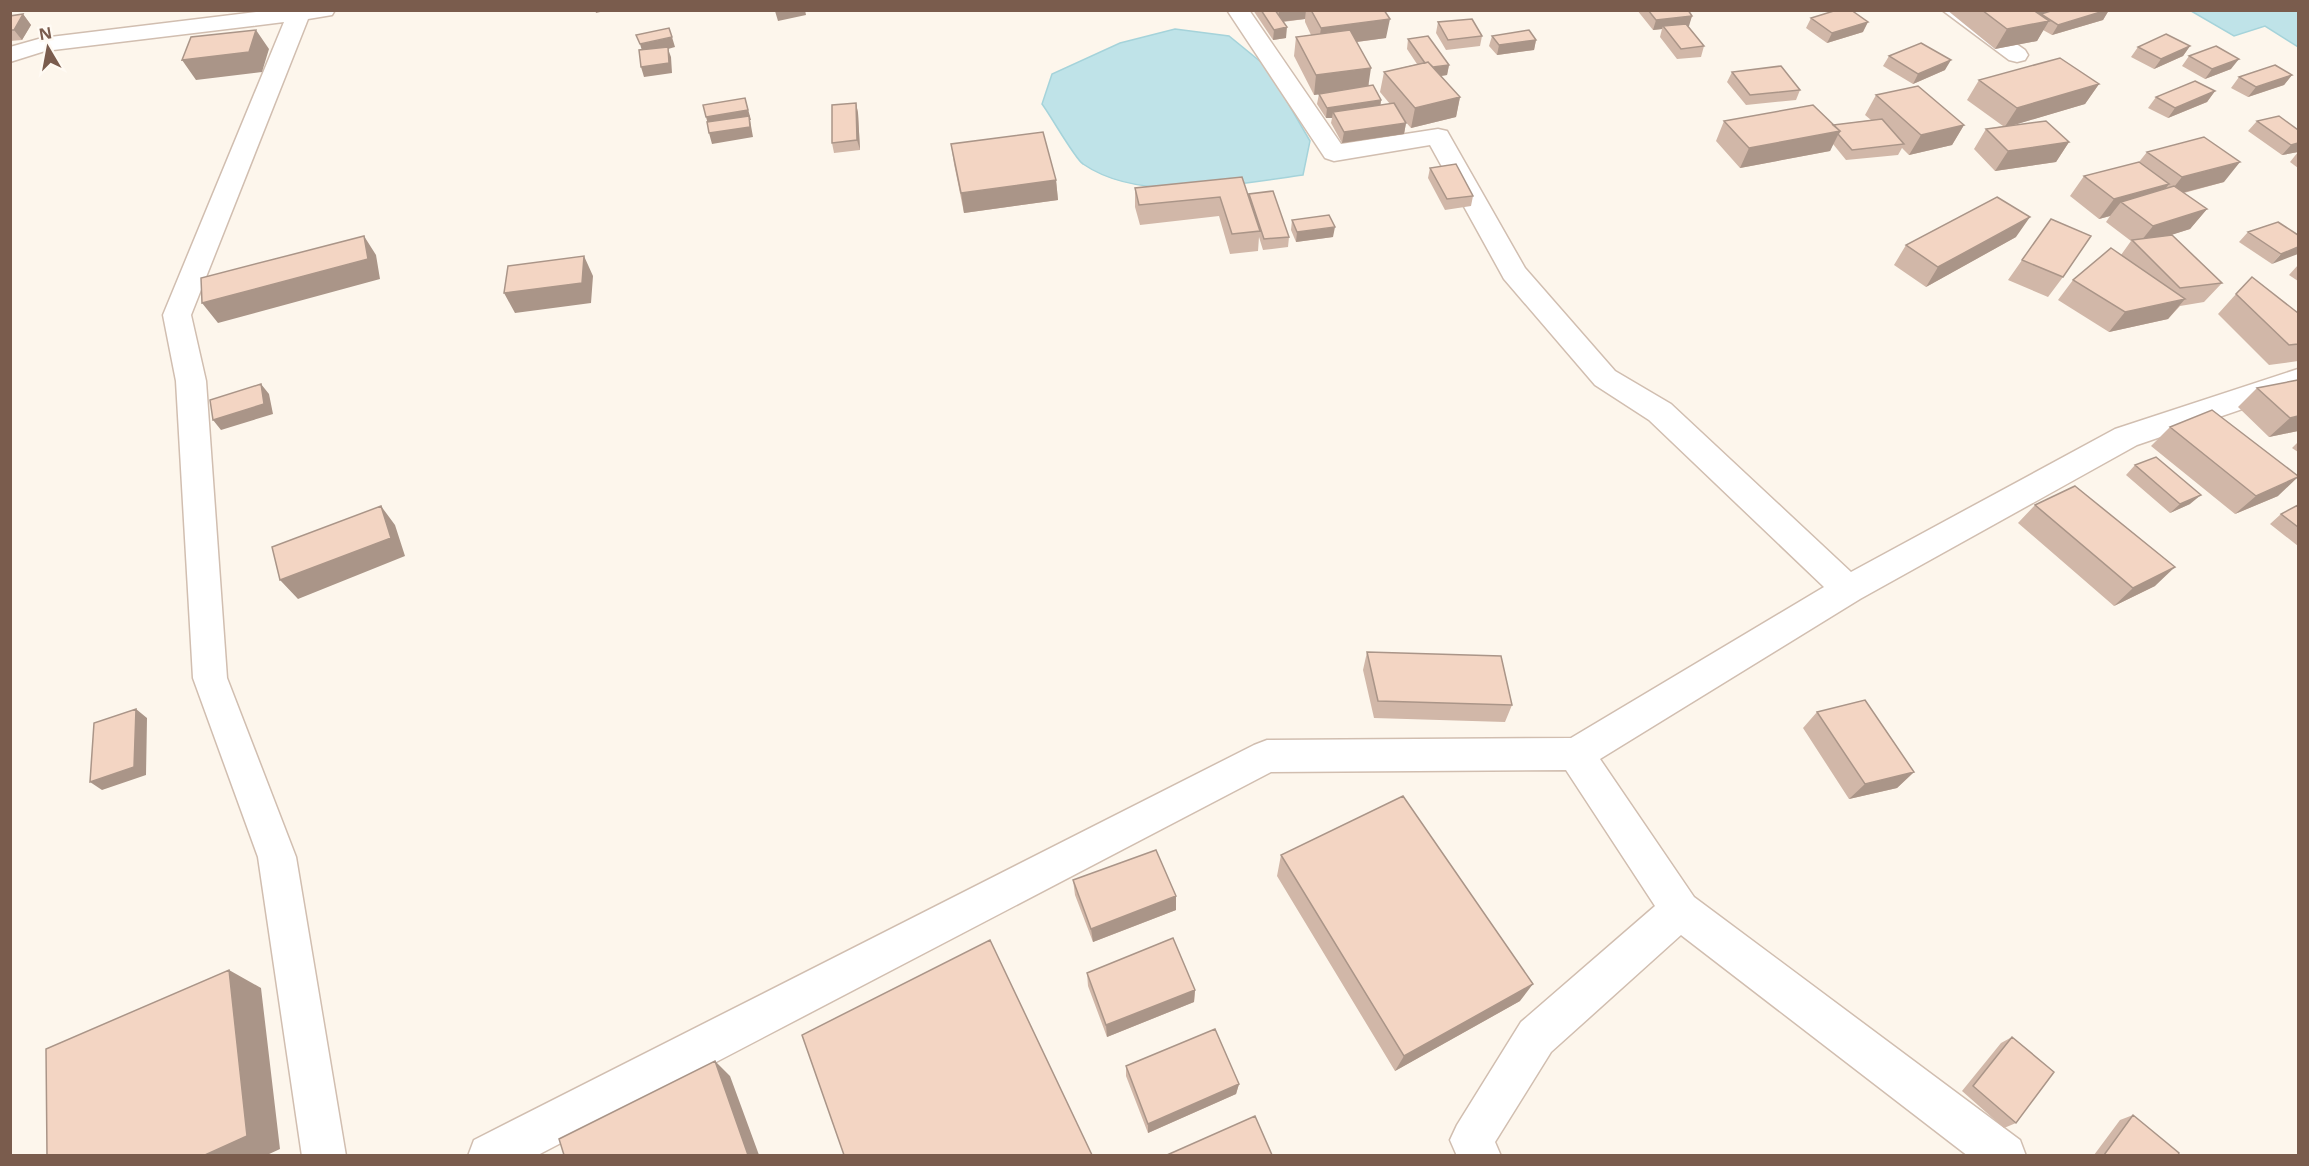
<svg xmlns="http://www.w3.org/2000/svg" width="2309" height="1166" font-family="'Noto Sans',sans-serif">
  <rect width="100%" height="100%" fill="#fdf6ec"/>
  <path fill="#bfe3e8" stroke="#a5d3da" stroke-width="1.5" d="M2191 11H2298V47L2265 26 2234 36Z
    M1175 29 1229 36 1267 67 1310 141 1303 175C1237 184 1141 204 1083 164 1075 159 1051 116 1042 104L1052 74 1120 43Z"/>
  <g fill="none" stroke-linecap="round" stroke-linejoin="round">
    <g stroke="#d1beb0" stroke-width="3">
      <path id="minor" d="M273 10H335L332 15 308 19 191 315 206 381 227 678 296 857 346 1156H302L258 857 193 678 176 381 163 315 284 22 45 51 10 62V47L42 38Z
        M1227 10H1249L1341 144 1438 129 1447 131 1525 268 1615 371 1671 404 1851 572 2115 429 2298 369V390L2137 445 1860 599 1600 759 1694 897 2020 1140 2026 1156H1968L1681 935 1551 1052 1495 1142 1501 1156H1457L1450 1140 1457 1125 1521 1022 1655 906 1566 770 1271 772 536 1156H468L474 1140 1254 745 1267 740 1571 738 1824 587 1649 420 1595 385 1504 279 1430 145 1334 161 1325 158Z
        M1942 10H1968L2025 50 2028 55 2025 60 2017 62 2009 60Z"/>
    </g>
    <use href="#minor" fill="#fff" fill-rule="evenodd"/>
  </g>
  <path fill="#d1b7a8" d="M1253 10H1384L1386 38 1357 42 1369 86 1381 100 1380 105 1390 104 1380 92 1384 72 1417 64 1407 49 1408 39 1449 65 1447 75 1441 76 1460 97 1456 117 1411 128 1403 119 1406 123 1404 134 1342 143 1331 123 1332 118H1326L1317 104 1319 94 1314 95 1294 56 1296 37 1311 35 1305 22V19L1283 22 1286 38 1273 40Z
    M1637 10H1688L1692 16 1688 26 1704 46 1701 57 1677 59 1660 37 1662 29 1653 30Z
    M1947 10H2109L2103 20 2052 35 2043 30 2037 41 1995 49Z
    M1852 11 1863 32 1827 43 1806 28 1811 18Z
    M23 14 31 25 22 40 10 41V16Z
    M1438 22 1482 36 1480 46 1446 50 1436 33Z
    M1492 36 1536 40 1534 50 1497 55 1489 46Z
    M2190 46 2183 56 2154 69 2131 57 2138 47Z
    M1889 56 1945 70 1913 84 1883 66Z
    M2189 56 2231 69 2205 79 2182 66Z
    M1732 72 1800 90 1796 100 1746 105 1727 82Z
    M2292 75 2284 85 2248 97 2231 88 2239 77Z
    M1979 80 2099 84 2085 104 2013 125 2069 142 2056 162 1995 171 1974 149 1986 129 2003 126 1967 100Z
    M2215 91 2207 102 2168 118 2148 108 2156 97Z
    M1876 95 1964 125 1952 145 1909 155 1902 148 1898 155 1846 160 1833 144 1830 151 1740 168 1716 141 1724 121 1833 125 1871 120 1865 115Z
    M856 103 858 113 860 150 834 153 832 143Z
    M2279 116 2298 152 2282 155 2248 131 2257 121Z
    M951 144 1056 180 1058 200 964 213 954 164Z
    M2147 152 2224 182 2184 193 2207 209 2190 229 2170 235 2222 283 2204 302 2180 306 2168 319 2109 332 2058 300 2073 280 2121 255 2131 241 2106 222 2110 216 2099 219 2070 196 2084 176 2139 162Z
    M2298 152V168L2290 162Z
    M1430 168 1473 196 1471 206 1445 210 1428 178Z
    M1135 188 1249 199V194L1289 237 1288 247 1263 250 1259 237 1258 251 1230 254 1219 216 1140 225 1135 207Z
    M2051 219 2063 277 2048 297 2008 280Z
    M1292 220 1333 237 1296 242 1291 230Z
    M2248 232 2298 235 2272 264 2239 242Z
    M2016 237 1926 287 1894 265 1906 245Z
    M2298 265V281L2289 275Z
    M2236 294 2298 313V361L2269 365 2218 314Z
    M2298 380V431L2269 437 2238 407 2257 388Z
    M2170 427 2278 496 2235 514 2151 446Z
    M2298 442V452L2292 448Z
    M2135 465 2190 504 2170 513 2126 475Z
    M2035 505 2155 586 2114 606 2018 523Z
    M2298 505V546L2270 524 2281 514Z
    M1367 652 1512 705 1505 722 1374 718 1363 670Z
    M1817 712 1914 772 1897 788 1849 799 1803 728Z
    M1281 855 1520 1001 1395 1071 1277 876Z
    M1073 880 1176 910 1093 942 1075 895Z
    M1087 973 1195 990 1194 1002 1107 1037 1088 986Z
    M2012 1037 2016 1123 2004 1128 1962 1091 2001 1043Z
    M1126 1066 1239 1084 1236 1094 1148 1133 1126 1076Z
    M2133 1115 2178 1155H2094L2120 1120Z"/>
  <path fill="#aa9588" d="M595 10H609L596 13Z
    M805 10 806 15 778 21 775 11Z
    M1279 10H1306L1305 19 1278 22Z
    M2031 10H2054L2025 20Z
    M2107 10H2109L2103 20 2052 35 2058 25Z
    M23 14 31 25 22 40 14 30Z
    M1692 16 1689 26 1665 29 1663 26 1662 29 1653 30 1656 20Z
    M1390 19 1386 38 1318 47 1321 28Z
    M2049 21 2037 41 1995 49 2007 29Z
    M1868 22 1863 32 1827 43 1832 33Z
    M1287 27 1286 38 1273 40 1274 30Z
    M256 30 269 49 262 72 196 80 182 60Z
    M672 37 675 47 668 49 671 57 672 73 644 77 641 67 643 54 640 44Z
    M1536 40 1534 50 1497 55 1499 45Z
    M2190 46 2183 56 2154 69 2161 59Z
    M2239 59 2231 69 2205 79 2212 69Z
    M1951 60 1945 70 1913 84 1918 74Z
    M1449 65 1447 75 1427 78 1429 68Z
    M1371 68 1368 88 1314 95 1316 75Z
    M2292 75 2284 85 2248 97 2256 87Z
    M2099 84 2085 104 2004 128 2017 108Z
    M2215 91 2207 102 2168 118 2175 108Z
    M1460 97 1456 117 1411 128 1415 108Z
    M745 98 751 120H750L753 137 712 144 709 133V128L706 117Z
    M1381 100 1380 110 1333 112 1332 118H1326L1327 108Z
    M856 103 858 113 860 150 857 140Z
    M1406 123 1404 134 1342 143 1344 132Z
    M1964 125 1952 145 1909 155 1921 135Z
    M1840 131 1830 151 1740 168 1749 148Z
    M2069 142 2056 162 1995 171 2008 151Z
    M2298 143V152L2282 155 2291 145Z
    M2240 162 2224 182 2166 197 2182 177Z
    M1056 180 1058 200 964 213 961 193Z
    M2169 184 2154 204 2121 202 2110 216 2099 219 2114 199Z
    M2207 209 2190 229 2137 246 2153 226Z
    M2030 217 2016 237 1926 287 1938 267Z
    M1335 227 1333 237 1296 242 1297 232Z
    M364 236 376 255 380 279 218 323 202 303Z
    M2298 247V254L2272 264 2281 254Z
    M584 256 593 276 591 303 515 313 504 293Z
    M2185 299 2168 319 2109 332 2125 312Z
    M261 384 269 394 273 414 221 430 213 420Z
    M2298 416V431L2269 437 2290 418Z
    M2298 477 2278 496 2235 514 2256 496Z
    M2201 495 2190 504 2170 513 2180 504Z
    M381 506 395 525 405 556 298 599 280 580Z
    M2175 567 2155 586 2114 606 2133 588Z
    M136 709 147 718 146 775 102 790 90 782Z
    M1914 772 1897 788 1849 799 1865 784Z
    M1176 896V910L1093 942 1091 929Z
    M229 970 261 988 280 1149 267 1155H205Z
    M1533 984 1520 1001 1395 1071 1404 1056Z
    M1195 990 1194 1002 1107 1037 1106 1025Z
    M715 1061 730 1076 759 1155H748Z
    M1239 1084 1236 1094 1148 1133V1124Z"/>
  <path fill="#f3d5c3" stroke="#aa9588" stroke-width="1.5" d="M1261 10H1275L1287 27 1274 30Z
    M1311 10H1384L1390 19 1321 28Z
    M1648 10H1688L1692 16 1656 20Z
    M1837 10H1851L1868 22 1832 33 1811 18Z
    M1982 10H2033L2049 21 2007 29Z
    M2054 10H2107L2058 25 2041 14Z
    M23 14 14 30H10V16Z
    M1472 19 1482 36 1448 40 1438 22Z
    M1686 24 1704 46 1681 49 1663 26Z
    M669 28 672 37 640 44 636 35Z
    M256 30 249 52 182 60 191 37Z
    M1350 30 1371 68 1316 75 1296 37Z
    M1529 30 1536 40 1499 45 1492 36Z
    M2166 34 2190 46 2161 59 2138 47Z
    M1428 36 1449 65 1433 67 1428 62 1425 63 1408 39Z
    M1921 43 1951 60 1918 74 1889 56Z
    M2216 46 2239 59 2212 69 2189 56Z
    M668 47 669 63 641 67 639 50Z
    M2060 58 2099 84 2017 108 1979 80Z
    M1428 62 1460 97 1415 108 1384 72Z
    M2275 65 2292 75 2256 87 2239 77Z
    M1781 66 1800 90 1750 95 1732 72Z
    M2195 81 2215 91 2175 108 2156 97Z
    M1373 85 1381 100 1327 108 1319 94Z
    M1918 86 1964 125 1921 135 1876 95Z
    M745 98 748 110 706 117 703 105Z
    M856 103 857 140 832 143V105Z
    M1394 103 1406 123 1344 132 1333 112Z
    M1813 105 1840 131 1749 148 1724 121Z
    M749 116 750 127 709 133 707 122Z
    M2279 116 2298 130V143L2291 145 2257 121Z
    M1882 119 1904 144 1852 150 1838 134 1840 131 1833 125Z
    M2046 121 2069 142 2008 151 1986 129Z
    M1043 132 1056 180 961 193 951 144Z
    M2204 137 2240 162 2182 177 2147 152Z
    M2139 162 2169 184 2114 199 2084 176Z
    M1456 164 1473 196 1447 199 1430 168Z
    M1242 177 1260 231 1232 234 1220 197 1139 205 1135 188Z
    M2174 186 2207 209 2153 226 2121 202Z
    M1273 191 1289 237 1264 239 1249 194Z
    M1997 197 2030 217 1938 267 1906 245Z
    M1329 215 1335 227 1297 232 1292 220Z
    M2051 219 2091 236 2063 277 2022 260Z
    M2278 222 2298 235V247L2281 254 2248 232Z
    M2172 235 2222 283 2180 288 2132 240Z
    M364 236 368 259 202 303 201 278Z
    M2111 248 2185 299 2125 312 2073 280Z
    M584 256 582 283 504 293 508 266Z
    M2252 277 2298 313V344L2289 345 2236 294Z
    M2298 380V416L2290 418 2257 388Z
    M261 384 264 404 213 420 210 400Z
    M2212 410 2298 476V477L2256 496 2170 427Z
    M2156 457 2201 495 2180 504 2135 465Z
    M2075 486 2175 567 2133 588 2035 505Z
    M2298 505V527L2281 514Z
    M381 506 391 538 280 580 272 547Z
    M1367 652 1501 656 1512 705 1378 701Z
    M1865 700 1914 772 1865 784 1817 712Z
    M136 709 134 767 90 782 94 723Z
    M1403 796 1533 984 1404 1056 1281 855Z
    M1156 850 1176 896 1091 929 1073 880Z
    M1173 938 1195 990 1106 1025 1087 973Z
    M990 940 1092 1155H844L802 1035Z
    M229 970 247 1136 205 1155H47L46 1049Z
    M1215 1029 1239 1084 1148 1124 1126 1066Z
    M2012 1037 2054 1072 2016 1123 1973 1086Z
    M715 1061 748 1155H564L559 1139Z
    M2133 1115 2179 1153 2178 1155H2104Z
    M1255 1116 1272 1155H1167Z"/>
  <rect width="2309" height="1166" fill="none" stroke="#7a5c4d" stroke-width="24"/>
  <g transform="translate(48 48) rotate(350)" stroke="#fffaf3" stroke-width="4.5" paint-order="stroke">
  <path d="M0-4.5L10 22L0 15L-10 22Z" fill="#7a5c4d"/>
  <text y="-9" font-size="16" font-weight="bold" text-anchor="middle" fill="#7a5c4d">N</text>
  </g>
</svg>
